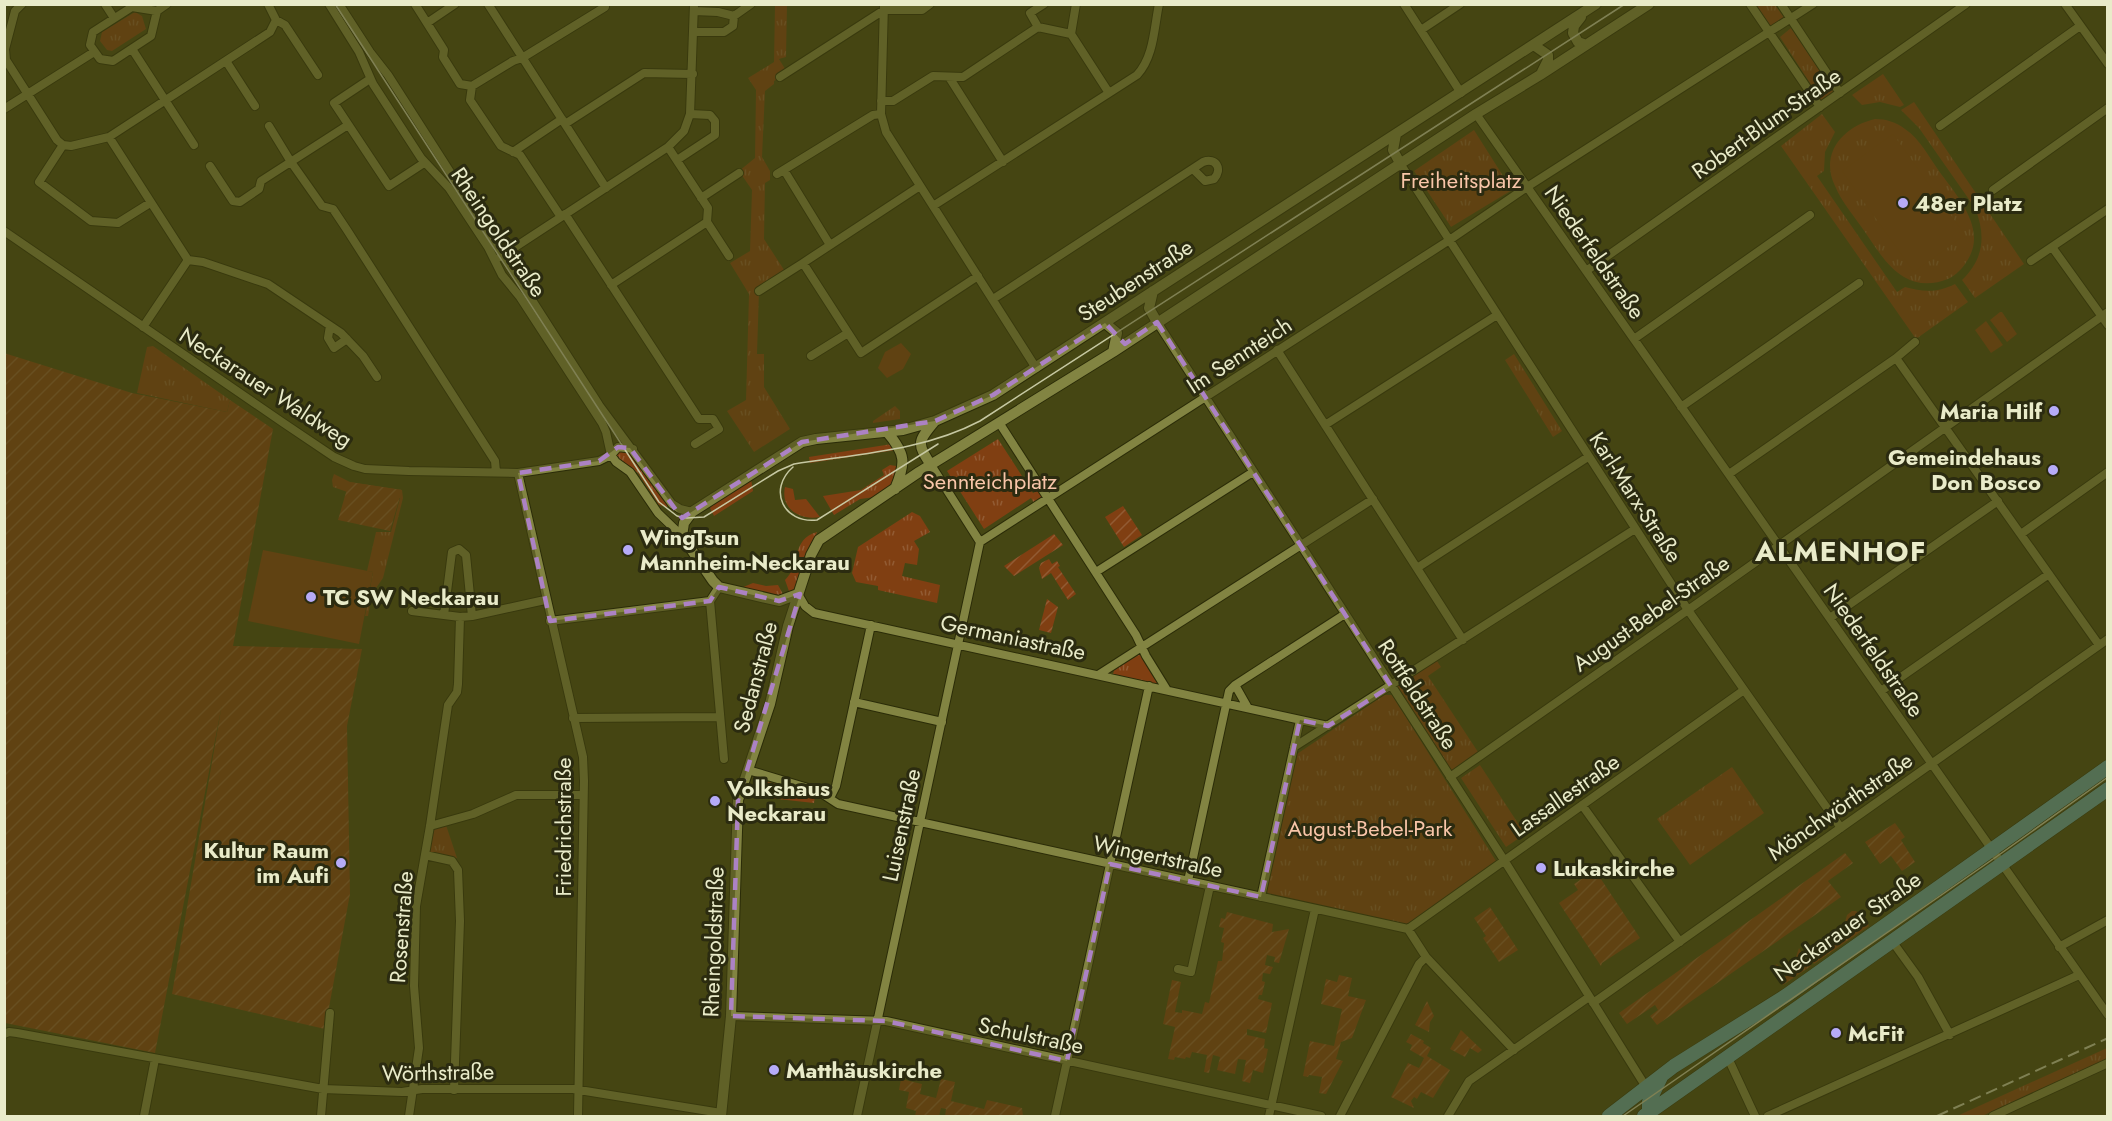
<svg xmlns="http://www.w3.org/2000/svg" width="2112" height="1121" font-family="Jost,sans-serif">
  <defs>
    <pattern id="grass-tufts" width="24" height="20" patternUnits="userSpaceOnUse" patternTransform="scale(1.5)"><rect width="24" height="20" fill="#803f12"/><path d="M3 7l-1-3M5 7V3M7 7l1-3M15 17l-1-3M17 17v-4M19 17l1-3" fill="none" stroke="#925b33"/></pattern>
    <pattern id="garden-furrows" width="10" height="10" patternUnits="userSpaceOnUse" patternTransform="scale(1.5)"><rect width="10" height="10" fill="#803f12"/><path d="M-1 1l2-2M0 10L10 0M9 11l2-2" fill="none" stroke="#925b33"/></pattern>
  </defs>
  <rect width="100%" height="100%" fill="#454613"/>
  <path fill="url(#grass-tufts)" d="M775 5H787L786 57 779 59 787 72 774 81V84L765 91 762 157 770 171V180L765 183 764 239 786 273 759 291 757 354H764V387L790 429 754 452 727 411 746 400 749 294 730 263 750 251 752 190 739 171 755 158 756 90 748 78 774 62Z
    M1756 5H1775L1785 19 1772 28Z
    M135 12 142 16 146 29 112 51 107 50 100 41 102 32Z
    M1791 28 1834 92 1821 100 1780 37Z
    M1883 74 1904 105 1900 107 1880 102 1862 105 1852 95Z
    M1914 102 2024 264 1975 298 1962 280C1984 259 1986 235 1975 208L1919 128 1901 110Z
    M1822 114 1835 132 1825 152 1824 171 1817 176 1897 292 1905 287C1923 292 1937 293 1955 284L1968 302 1916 339 1781 146Z
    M1875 119C1886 119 1896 122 1905 129 1920 139 1929 157 1939 171 1957 196 1988 229 1967 261 1962 269 1956 275 1948 279 1933 285 1917 285 1904 277 1887 267 1876 248 1865 232 1855 217 1842 203 1835 186 1819 153 1844 126 1875 119Z
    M1474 130 1512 190 1451 227 1414 171Z
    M153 346 230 400 227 412 137 393 147 347Z
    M1514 354 1562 431 1553 437 1505 360Z
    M895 406 900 411V419L873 423V421Z
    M998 439 1033 493 1039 490 1043 497 1034 503 1031 498 984 529 947 471Z
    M892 444 896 450 810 463 809 457Z
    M617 451H627L630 453 668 505 667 507 659 505 638 473 615 457Z
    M890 465 896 466 898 471 894 485 875 497 860 499 834 515 823 496 861 490 884 475 882 470Z
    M334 474 350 482 402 490 403 498 383 578 372 594 368 616H365L373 572 367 571 376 532H391L400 498 353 494 333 487 332 480Z
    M751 479 753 491 714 516 710 508 712 505Z
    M785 487 793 489 795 500 806 499 820 517C801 521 780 509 785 487Z
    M912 512 920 516 930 532 914 541 919 549 917 565 905 563 902 576 940 585 937 603 878 590V586L856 582 852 573 858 547Z
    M817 532 795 589 790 594 785 580C801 565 791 539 817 532Z
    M753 583 766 586 778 585 784 596 741 588Z
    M1140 654 1159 685 1113 675 1114 670Z
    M1435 658 1441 667 1428 676 1480 755 1450 777 1391 686Z
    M1384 695H1392L1496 861 1411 923 1404 926 1270 896 1266 890 1297 754Z
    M1480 765 1525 834 1506 847 1461 778Z
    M1732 767 1764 813 1690 865 1657 819Z
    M759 780 790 787 815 796 814 803 751 796 756 781Z
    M445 822 457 858 425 855 430 826Z
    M1852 911H1856L1862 916 1854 921 1856 926 1866 920 1869 926 1814 964 1806 952 1845 922 1847 915Z
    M1799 948 1801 952 1799 954 1807 964 1810 963 1811 966 1783 985 1780 981 1790 973 1787 969 1776 976 1774 966 1777 964 1780 968 1796 957Z
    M2107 1048V1059L1982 1116H1957Z"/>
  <path fill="url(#garden-furrows)" d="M4 353 132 393 227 412 230 400 273 429 233 646 362 649 347 726 350 894 325 1029 172 994 222 704 155 1053 5 1023Z
    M349 482 402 490 390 531 338 520Z
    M1123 506 1142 535 1124 547 1105 517Z
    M1054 534 1063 545 1014 576 1004 566Z
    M1049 559 1052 564 1057 561 1060 566 1058 567 1076 594 1068 600 1051 573 1042 579 1039 568 1041 563Z
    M1047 599 1058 607 1051 633 1039 630Z
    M1895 823 1905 837 1901 840 1915 862 1902 871 1891 856 1880 864 1865 842Z
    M1845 853 1853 863 1828 881 1841 897 1657 1025 1650 1016 1658 1010 1655 1005 1627 1024 1619 1013Z
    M1595 870 1640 938 1602 963 1601 966 1559 903 1578 890 1574 884Z
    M1490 907 1518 950 1499 962 1483 938 1486 936 1474 918Z
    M1227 912 1273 924 1272 932 1289 929 1279 963 1274 962 1275 957 1267 955 1265 965 1273 967 1270 974 1263 973 1262 981 1265 982 1262 995H1259L1258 999 1272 1003 1266 1033 1247 1029V1035L1265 1039 1264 1048 1268 1049 1263 1073 1253 1070 1250 1083 1242 1081 1246 1060 1238 1059 1235 1074 1217 1070 1220 1057 1213 1055 1209 1073 1204 1072 1207 1055 1192 1052 1190 1058 1186 1057 1185 1059 1175 1057 1174 1060 1168 1059 1175 1027 1163 1024 1172 980 1181 982 1175 1012 1182 1013V1010L1202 1014 1205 1002 1209 1003 1218 961H1222L1224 943 1221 942 1224 928 1219 927 1221 918 1225 919Z
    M1339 975 1352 978 1348 996 1366 1000 1352 1038 1341 1042 1336 1059 1343 1061 1326 1094 1319 1093 1322 1077 1309 1075 1308 1077 1303 1076 1310 1041 1334 1046 1342 1009 1321 1004 1326 979 1337 982Z
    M1427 1001 1434 1016 1430 1022 1429 1032 1415 1025Z
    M1461 1030 1482 1050 1478 1053 1470 1048 1465 1057 1450 1049Z
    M1411 1034 1424 1041 1423 1043 1431 1048 1427 1056 1450 1070 1433 1098 1421 1092 1417 1099 1414 1097 1411 1101 1414 1108 1391 1097 1408 1063 1419 1068 1424 1058 1410 1050 1412 1045 1406 1042Z
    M901 1079 922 1084 920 1094 936 1098 941 1079 955 1082 951 1101 984 1109 987 1100 1022 1108 1023 1116H945L946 1109 941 1108 939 1116H915L916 1111 906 1108 909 1092 899 1090Z"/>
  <path fill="#803f12" d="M1893 134 1965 235 1914 272 1842 171Z
    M2000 312H2002L2017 334 2007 342 1990 320Z
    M1986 321 2003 345 1991 353 1975 330Z
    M901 343 911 354 903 369 887 378 878 368 885 352Z
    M263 550 373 572 359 644 248 621Z
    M1456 810 1473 836 1456 847 1439 821Z"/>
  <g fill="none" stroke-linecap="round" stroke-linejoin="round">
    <g stroke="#2b2c08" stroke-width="10">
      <path id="minor" d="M22 4 15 11 5 49 6 60 57 140 63 145 71 146 109 137 270 32 276 20 268 4
        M105 4 114 18
        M329 4 359 52 373 84 421 158 449 188 488 247 502 275 520 297 602 423 606 432 611 455 616 462 630 472 658 513 682 536
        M339 4 370 52 388 75 599 405 672 504 680 509 692 512
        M415 4 444 50 443 57 460 84 472 86
        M488 4 606 188
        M884 4 881 114 886 132 1036 368
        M1404 4 1461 93
        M1750 4 1820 107
        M1781 4 1840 93
        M2065 4 2108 64
        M157 11 151 36 113 61 100 59 90 45 93 32 132 7 157 11 167 4
        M694 11 718 12 734 16 751 4
        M276 20 285 25 318 75
        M427 23 455 4
        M1038 27 1071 34 1076 4
        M1421 30 1460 4
        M694 32H724L733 26 734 16
        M1071 34 1109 93
        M132 49 194 145
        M226 61 255 106
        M780 77 884 10H922L930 4
        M949 77 1003 162
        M370 79 334 103 389 186 424 163
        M472 86 470 100 501 146 520 155 561 217
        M472 86 513 61 522 58 605 7V4
        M881 101H893L933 76 963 77 1038 27 1030 13 1044 4
        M4 109 94 52
        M1476 114 2108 1015
        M565 124 644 73 693 74
        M269 126 291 162 322 206 333 209 347 230 495 461 496 472
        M1940 126 2080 26
        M109 137 188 260 143 327
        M63 145 39 182 91 221 118 223 150 203
        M668 147 708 208 707 222 729 256
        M513 152 562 119
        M677 160 715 135V121L710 115 690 114
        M1401 165 1688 610 1841 828
        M210 166 233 201 240 202 259 189 261 181 348 125
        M784 170 830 245
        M777 174 873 115 881 114
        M920 186 803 263 861 353 978 276
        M1993 190 2108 108
        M701 198 739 173
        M933 206 1137 75C1154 57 1154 28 1159 4
        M565 214 699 419H713L719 429 695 444
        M4 231 282 422 334 457 354 466 365 469 409 471 518 473 599 461 611 455 618 447 633 449
        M2052 247 2108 325
        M500 257 668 147 684 131 690 114 694 4
        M188 260 203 262 268 284 341 333 363 356 377 377
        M2031 261 2108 209
        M1586 271 1966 4
        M611 285 707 222
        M759 291 803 263
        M993 299 1203 162C1216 157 1223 169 1214 179L1205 181 1193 169
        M1157 322 1504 860 1646 1087
        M330 326 328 338 334 348 347 339
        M1634 339 1810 215
        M1277 350 1463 640
        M811 356 848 333
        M1896 358 2099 645
        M1681 407 1859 283
        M1000 424 1136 635 1146 656 1167 690
        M1325 425 1497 315
        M931 465 980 542
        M518 473 583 757 584 781 578 1116
        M1729 474 1896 358 1915 342
        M2021 534 2108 472
        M980 542 1448 241 1527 187 1813 4
        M1417 568 1588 457
        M1096 572 1253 472
        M719 587 710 601 724 759
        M798 594 805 606 814 613 1328 726
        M412 611 460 617 472 616 545 600
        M444 615 452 552 459 549 466 555 472 616
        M1830 618 1998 501
        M550 621 710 601
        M1098 675 1373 499
        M1235 685 1248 708
        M1881 691 2049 574
        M854 702 942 722
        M573 718 720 717
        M1294 747 1635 529
        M748 770 818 791 838 804 1408 929 1426 957 1514 1050
        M1450 777 1688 610 2108 312
        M830 798 836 786 871 625
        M1582 805 1680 942
        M430 826 473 814 516 795H583
        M425 855 452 861 458 870 460 921 454 1090
        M1188 881 1229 691 1235 685 1345 614
        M1261 897 1300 720
        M1408 929 1744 690
        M1892 941 1918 977 1950 1035
        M2059 947 2108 920
        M1178 969 1191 972 1210 886
        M1593 1003 2108 639
        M731 1016 886 1021 1321 1116
        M4 1034 9 1032 17 1033 323 1089 402 1092 422 1089H573L721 1113
        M1728 1058 1755 1116
        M144 1116 155 1059
        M321 1116 330 1013
        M409 1116 419 1048 414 986 416 906 430 826 448 705 457 692 458 684 460 617
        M857 1116 980 542
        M1055 1116 1149 686
        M1269 1116 1315 909
        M1340 1116 1419 964 1426 957
        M1448 1116 1469 1081 1589 997
        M1768 1116 2079 975
        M1993 1116 2108 1063"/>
    </g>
    <g stroke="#2b2c08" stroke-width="12">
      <path id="tertiary" d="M1581 17 1574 26 1573 33 1578 42 1586 45
        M1535 46 1548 55V60L1542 72
        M1396 134 1393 150 1401 165
        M1153 291 1149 308 1157 322
        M1105 323 1117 333 1113 352
        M887 432C906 454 906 463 895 489
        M931 465C916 443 918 441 935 421
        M798 594 779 601 719 587 713 581 682 536 684 523 692 512 802 442 816 439 903 430 935 421 993 395 1596 4
        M721 1116 731 1016 738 800 770 704 788 626 811 555 819 540 919 472 1113 352 1476 114 1540 75 1649 4"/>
    </g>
    <g stroke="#2b2c08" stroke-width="15">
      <path id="primary" d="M1649 1113V1102L1661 1077
        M1609 1116 1674 1066 1787 995 2108 767
        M1644 1116 2108 789"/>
    </g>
    <use href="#minor" stroke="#828442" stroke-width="8"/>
    <use href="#tertiary" stroke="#828442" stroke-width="10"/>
    <use href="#primary" stroke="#65a09f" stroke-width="14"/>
    <path stroke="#c6c8a2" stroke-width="1.5" d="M335 4 659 502 677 516 687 518 704 517 778 471 794 464C857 454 923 451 980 421L1625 4
      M793 467C767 490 784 524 817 520L938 444
      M1623 1116 1996 857 2108 777"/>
    <path stroke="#c6c8a2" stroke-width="2" stroke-dasharray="12 6" stroke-linecap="butt" d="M1937 1116 2108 1038"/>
  </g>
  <path d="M0 0H2112V1121H0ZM1157 322 1391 686 1328 726 1300 720 1261 897 1110 864 1067 1061 886 1021 731 1016 738 800 800 594 779 601 719 587 710 601 550 621 518 473 599 461 618 447 630 448 682 518 802 442 935 421 993 395 1105 323 1125 344Z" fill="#454613" fill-opacity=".55" fill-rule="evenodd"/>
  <path fill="none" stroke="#ac82c4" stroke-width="4.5" stroke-dasharray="12 8" stroke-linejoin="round" d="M1157 322 1391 686 1328 726 1300 720 1261 897 1110 864 1067 1061 886 1021 731 1016 738 800 800 594 779 601 719 587 710 601 550 621 518 473 599 461 618 447 630 448 682 518 802 442 935 421 993 395 1105 323 1125 344Z"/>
  <g fill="#b6abf8" stroke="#2b2b10" stroke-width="2">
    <circle cx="1903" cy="203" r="6"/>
    <circle cx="2054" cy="411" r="6"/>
    <circle cx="2053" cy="470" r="6"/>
    <circle cx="628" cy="550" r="6"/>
    <circle cx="311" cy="597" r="6"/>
    <circle cx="715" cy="801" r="6"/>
    <circle cx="341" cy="863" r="6"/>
    <circle cx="1541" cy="868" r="6"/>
    <circle cx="1836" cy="1033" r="6"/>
    <circle cx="774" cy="1070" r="6"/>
  </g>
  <g text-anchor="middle" stroke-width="6" stroke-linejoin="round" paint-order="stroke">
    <g font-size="22" fill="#e9ebc9" stroke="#2b2b10">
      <text transform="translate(1766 123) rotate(-35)" y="8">Robert-Blum-Straße</text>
      <text transform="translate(499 232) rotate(56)" y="8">Rheingoldstraße</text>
      <text transform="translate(1595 252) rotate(55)" y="8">Niederfeldstraße</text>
      <text transform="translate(1135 280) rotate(-33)" y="8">Steubenstraße</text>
      <text transform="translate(1239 355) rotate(-33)" y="8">Im Sennteich</text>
      <text transform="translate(266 387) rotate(33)" y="8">Neckarauer Waldweg</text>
      <text transform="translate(1636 497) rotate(57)" y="8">Karl-Marx-Straße</text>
      <text transform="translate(1651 613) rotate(-35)" y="8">August-Bebel-Straße</text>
      <text transform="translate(1013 637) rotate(12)" y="8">Germaniastraße</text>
      <text transform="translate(1874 650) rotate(55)" y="8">Niederfeldstraße</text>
      <text transform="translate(755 677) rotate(-75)" y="8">Sedanstraße</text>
      <text transform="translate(1418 694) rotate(57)" y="8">Rottfeldstraße</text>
      <text transform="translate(1565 795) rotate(-35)" y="8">Lassallestraße</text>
      <text transform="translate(1840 806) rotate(-35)" y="8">Mönchwörthstraße</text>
      <text transform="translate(901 825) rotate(-78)" y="8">Luisenstraße</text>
      <text transform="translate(563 827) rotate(-90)" y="8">Friedrichstraße</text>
      <text transform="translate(1158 856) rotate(12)" y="8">Wingertstraße</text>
      <text transform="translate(1847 926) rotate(-35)" y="8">Neckarauer Straße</text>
      <text transform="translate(401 927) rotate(-86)" y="8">Rosenstraße</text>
      <text transform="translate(713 942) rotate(-88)" y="8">Rheingoldstraße</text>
      <text transform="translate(1031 1035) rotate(12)" y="8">Schulstraße</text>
      <text transform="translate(438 1072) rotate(-1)" y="8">Wörthstraße</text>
    </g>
    <g font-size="22" fill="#f8c5a8" stroke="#2b2b10">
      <text x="1461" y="188">Freiheitsplatz</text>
      <text x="990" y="489">Sennteichplatz</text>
      <text x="1370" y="836">August-Bebel-Park</text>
    </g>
    <g font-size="22" font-weight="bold" fill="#e9ebc9" stroke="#2b2b10" text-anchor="start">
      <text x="1915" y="211">48er Platz</text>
      <text x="2042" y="419" text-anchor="end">Maria Hilf</text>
      <text x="2041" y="465" text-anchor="end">Gemeindehaus<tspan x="2041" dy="25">Don Bosco</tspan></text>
      <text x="640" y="545">WingTsun<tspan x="640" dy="25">Mannheim-Neckarau</tspan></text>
      <text x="323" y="605">TC SW Neckarau</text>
      <text x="727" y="796">Volkshaus<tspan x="727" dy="25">Neckarau</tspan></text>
      <text x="329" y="858" text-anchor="end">Kultur Raum<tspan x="329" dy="25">im Aufi</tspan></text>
      <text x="1553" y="876">Lukaskirche</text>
      <text x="1848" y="1041">McFit</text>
      <text x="786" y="1078">Matthäuskirche</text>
    </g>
    <g font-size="28" font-weight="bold" letter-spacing="1.5" fill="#e9ebc9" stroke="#2b2b10">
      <text x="1841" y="561">ALMENHOF</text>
    </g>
  </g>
  <rect width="2112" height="1121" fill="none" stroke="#e9ebc9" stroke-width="12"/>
</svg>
